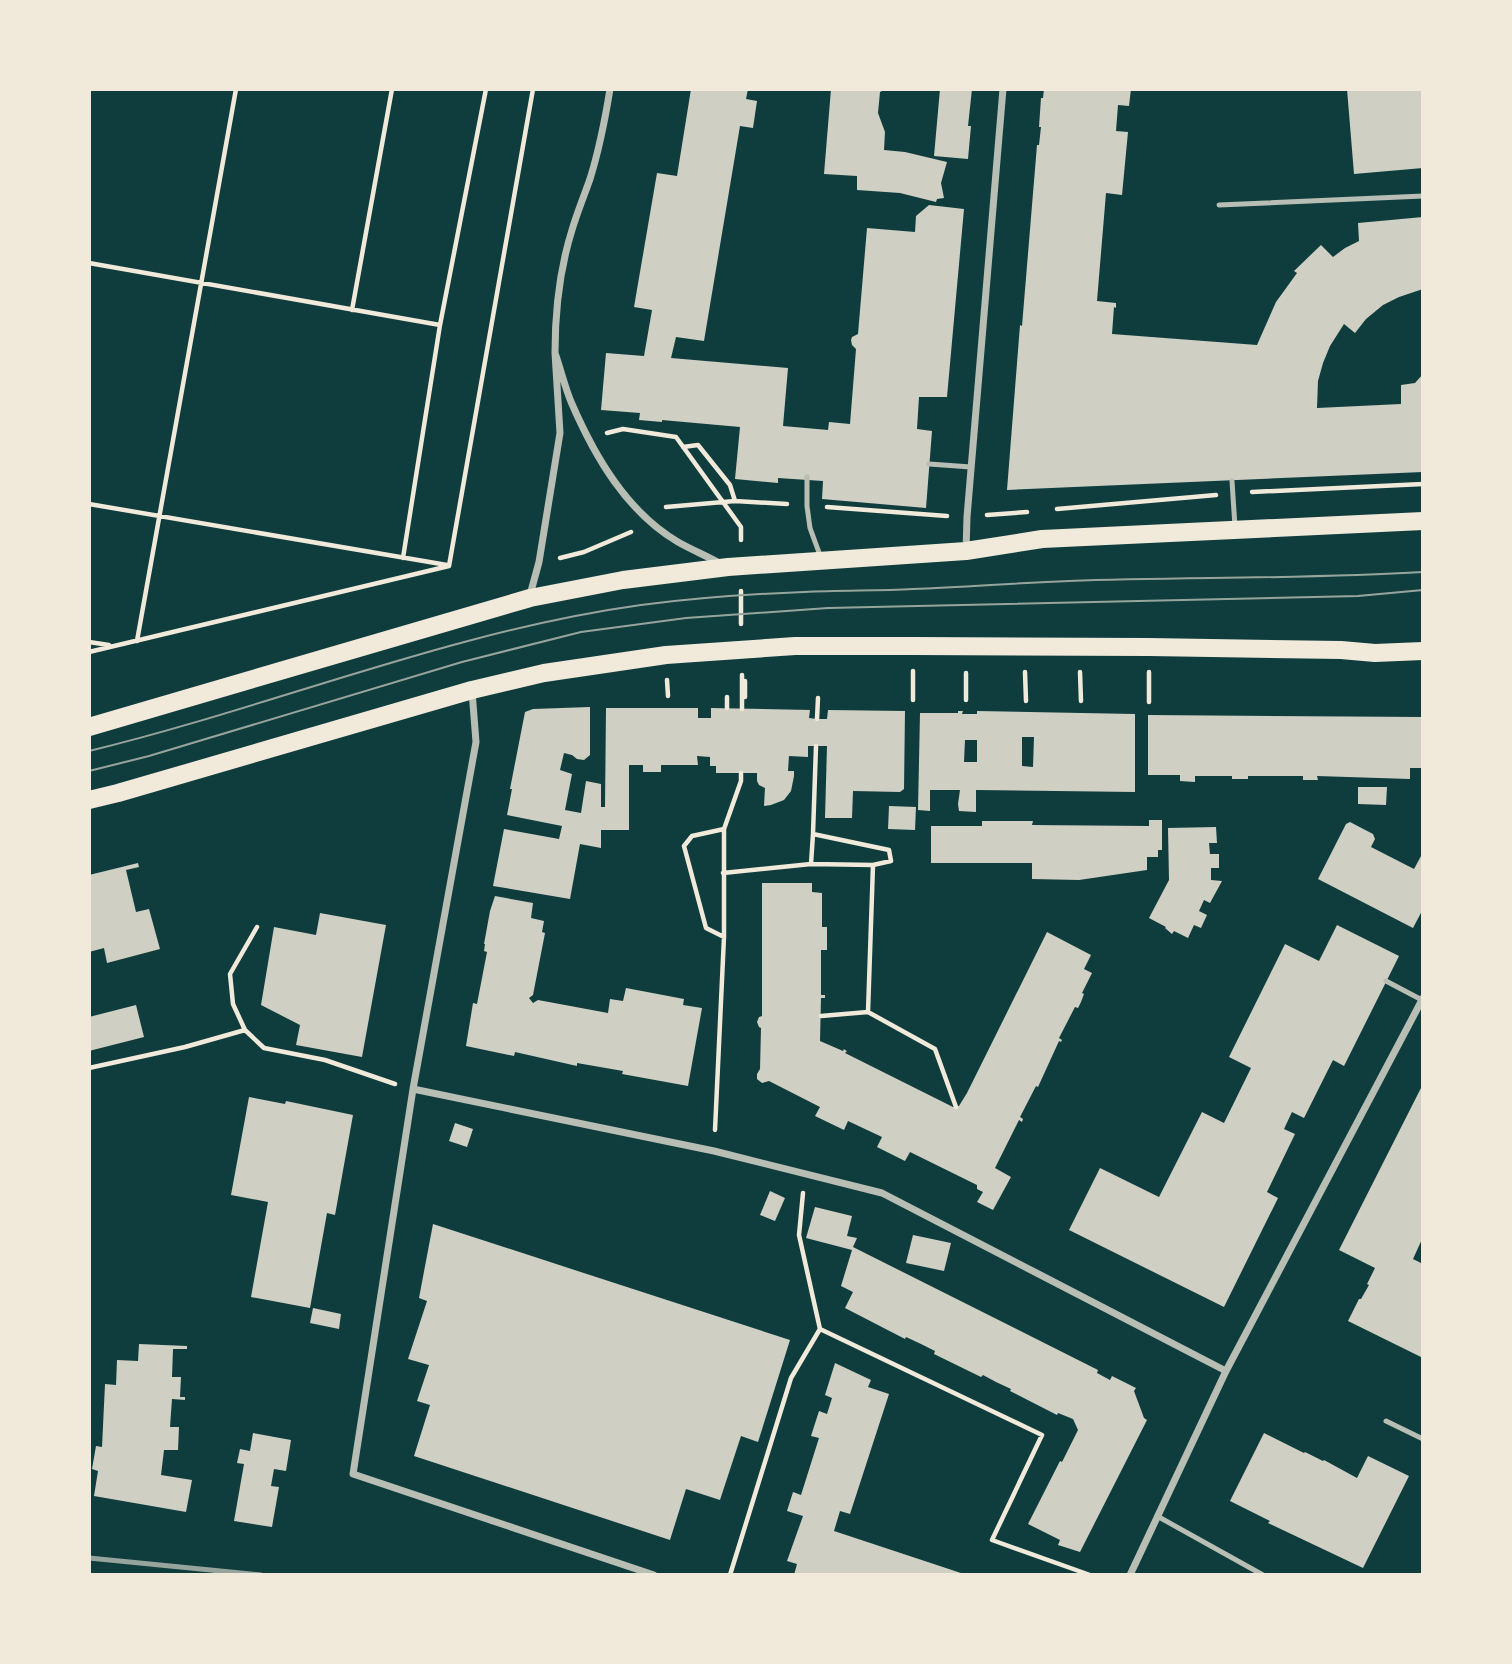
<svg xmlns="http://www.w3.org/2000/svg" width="1512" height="1664" font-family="Poppins,sans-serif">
  <rect width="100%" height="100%" fill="#0f3d3e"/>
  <path fill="#cfcfc3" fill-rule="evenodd" d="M691 89H748L746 99 757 101 753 128 740 126 704 341 676 337 671 358 788 368 783 426 828 430 829 422 850 424 856 349 852 345 851 340 852 337 858 334 867 228 915 232 916 216 929 205 964 209 947 397H919L917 429 932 431 926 508 822 499 823 481 778 478V483L735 479 740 427 662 420V422L639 420 640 413 601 410 606 353 644 356 652 310 634 307 657 173 677 176Z
    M831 89H886L880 92 878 113 885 132 884 150 905 152 947 162 941 183 944 198 937 199 936 202 900 193 857 190V176L824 174Z
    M940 89H972L968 126H971L968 159 934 156Z
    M1044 89H1131L1129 106 1118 105 1116 131 1128 132 1122 195 1106 193 1097 301 1116 303V308L1114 307 1112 334 1257 345 1276 302 1297 273 1294 271 1321 245 1333 257 1345 248 1359 241 1358 223 1423 217V289L1399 297 1383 305 1366 319 1355 333 1344 324 1330 346 1323 363 1318 381 1317 408 1401 404V385L1415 383 1423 374V472L1007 490 1020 325 1022 326 1037 145H1039L1041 127H1039L1041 98H1043Z
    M1347 89H1423V168L1354 174Z
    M590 707V755L584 760 577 759 572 755 564 753 560 770 572 774 565 810 581 813 586 781 601 784V807H605L606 708H698V718H711V708L810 710 809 718 817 719H827L828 710 905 711 904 789 900 792 853 791 852 818H825L827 746H808V757L789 756 788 771H794V776L791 791 784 800 771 805 764 806 765 788 759 785 757 781V773H716V766H710V757L697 756 698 765H661V772H643V765H629V830H601V848L580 844 570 899 493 886 504 829 559 839 562 826 507 815 512 789H510L525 712 533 709Z
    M958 711H963L962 714H977V711L1135 714V792L976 790V812L959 811 958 804 960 790H930V811L918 810 920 713H958ZM1022 737H1034L1033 767 1022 766ZM965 740H977V762H964Z
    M1148 715 1423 717V768H1410V779L1317 776 1318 780H1303V776H1248V779H1232V776H1195V782L1180 781V775H1148Z
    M1358 787H1387L1386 805 1358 804Z
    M889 806 916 807 915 830 888 829Z
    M1149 820H1162V850H1158V857H1147V870L1079 880 1032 879V863H931V826H982V821H1033L1032 825 1149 826Z
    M1350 822 1373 834 1375 839 1371 847 1414 869 1421 856 1423 857V909L1413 928 1318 879 1346 824Z
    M1216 827 1217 843H1209L1210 854H1219V868H1211V880L1222 881 1210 903 1204 900 1199 911 1207 915 1201 928 1194 925 1188 938 1174 931 1172 934 1165 928 1166 927 1149 918 1169 880 1168 828Z
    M138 863 139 867 126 870 136 912 149 909 160 949 107 963 104 948 89 952V875Z
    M762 883H812V892L822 893V927H827V950H821V995H825V998H821L820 1041 843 1051 844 1049 845 1050 847 1051 845 1053 953 1107 959 1106 967 1093 1047 932 1091 955 1084 969 1092 973 1082 993 1084 994 1081 1002 1078 1008 1075 1007 1059 1038 1062 1040 1061 1042 1059 1041 1038 1087 1036 1086 1020 1117 1023 1119 1022 1122 1019 1120 995 1168 1011 1177 993 1210 977 1202 983 1192 977 1189V1185L910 1152 905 1161 877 1147 882 1137 848 1121 844 1130 815 1116 820 1107 769 1081 762 1083 757 1079V1074L760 1069 761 1028 759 1027 757 1022 759 1017 762 1016Z
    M495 896 533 903 531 918 544 921 542 932 545 933 533 995 529 998 533 1003 538 1000 608 1013 610 999 623 1001 626 988 684 999 683 1005 702 1008 688 1086 622 1074 623 1071 577 1063V1066L515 1052 514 1056 466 1046 473 1003 477 1004 487 952 484 951 485 944H484L490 911Z
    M320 913 386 925 362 1057 296 1045 300 1025 261 1005 274 927 316 935Z
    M1337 925 1399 956 1344 1066 1333 1060 1304 1118 1292 1112 1284 1129 1295 1134 1267 1192 1278 1198 1224 1307 1069 1230 1100 1168 1159 1197 1202 1112 1224 1123 1251 1068 1229 1057 1285 944 1319 961Z
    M136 1005 144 1037 89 1051V1017Z
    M1423 1084V1237L1413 1259 1423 1264V1358L1348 1321 1359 1299H1361L1369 1285 1367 1284 1375 1268 1339 1250Z
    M249 1097 285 1104 286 1101 353 1115 335 1215 327 1213 310 1308 251 1297 268 1202 231 1195Z
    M455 1123 473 1129 467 1147 449 1141Z
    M770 1191 785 1198 775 1221 760 1215Z
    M815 1207 852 1216 847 1236 857 1238 853 1247 1098 1370 1097 1373 1110 1380 1112 1376 1136 1388 1134 1391 1144 1418 1147 1420 1080 1552 1058 1545 1060 1540 1028 1524 1060 1461 1062 1462 1078 1430 1073 1419 1058 1413 1057 1415 1010 1391 1011 1389 996 1382 983 1375 981 1377 934 1354 935 1351 921 1344 906 1337 905 1339 845 1308 853 1292 841 1286 852 1250 806 1238Z
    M433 1224 790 1340 758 1442 741 1436 720 1500 686 1489 670 1540 414 1456 430 1405 417 1401 429 1365 408 1359 427 1301 419 1298Z
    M913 1235 951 1243 944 1271 906 1263Z
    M313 1308 341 1314 339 1329 310 1323Z
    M139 1344 187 1346V1349H173L172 1377H181L180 1397H185V1400L172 1399 170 1427H179L178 1450H164L161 1475 192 1480 186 1512 94 1496 98 1471 92 1469 96 1446 102 1447 105 1384 116 1385 117 1360 138 1361Z
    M835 1363 871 1380 868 1387 889 1394 850 1514 840 1511 834 1531 967 1575H794L797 1564 787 1561 803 1516 787 1511 793 1492 801 1495 819 1438 811 1436 819 1411 827 1414 832 1398 825 1395Z
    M253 1433 291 1440 286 1471 274 1469 271 1486 279 1487 272 1527 234 1521 244 1464 237 1463 240 1449 250 1451Z
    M1264 1433 1304 1453 1305 1452 1323 1461 1324 1460 1357 1478 1368 1456 1409 1476 1363 1568 1268 1523 1270 1521 1230 1501Z"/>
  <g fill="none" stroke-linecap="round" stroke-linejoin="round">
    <path stroke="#f1e9da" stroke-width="4.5" d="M89 263 440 325
      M352 310 392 89
      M607 433 623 429 676 437 741 527V540
      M683 447 698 445 730 485 735 501
      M1252 492 1423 484
      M89 504 447 565
      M666 507 735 501 787 504
      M827 507 947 516
      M1057 509 1216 495
      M987 515 1027 512
      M403 558 440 325 486 89
      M560 558 584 552 631 532
      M449 566 533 89
      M741 591V624
      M137 641 236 89
      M89 642 109 645
      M89 652 449 566
      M913 671V700
      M1025 672 1026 701
      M1080 672 1081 701
      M742 675V709
      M667 680 668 696
      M745 681V697
      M966 700V673
      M1149 702V672
      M727 708V697
      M817 719 818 698
      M724 829 692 836 684 846 706 928 724 937
      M811 864 813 834
      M723 873 811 864 873 865 891 861 889 850 813 834 816 746
      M257 927 230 974 233 1004 245 1030 264 1048 325 1060 395 1084
      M868 1012 935 1049 956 1107
      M821 1016 868 1012 873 865
      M89 1068 185 1047 245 1030
      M715 1130 724 937V829L741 781V773
      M820 1329 1042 1435 992 1540 1090 1575
      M730 1575 791 1378 820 1329 799 1235 803 1193"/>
    <path stroke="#b8beb3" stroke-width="5" d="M1219 205 1423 196
      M929 464 971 467
      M807 477V506L810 528 821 558
      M1232 481 1235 527
      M1386 981 1422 1000
      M1386 1421 1423 1439
      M1157 1516 1263 1575"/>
    <path stroke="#b8beb3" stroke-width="7" d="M555 353C555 314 560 268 572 230 577 213 584 196 590 179 599 150 605 120 610 89
      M966 551 967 517 1003 89
      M530 595 539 562 560 433 555 353C561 370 565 388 572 404 595 457 627 512 678 542 692 550 707 556 721 564
      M472 691 476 742 413 1089 353 1474 654 1575
      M413 1089 714 1151 882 1193 1226 1371
      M1130 1575 1226 1371 1423 998"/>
    <path stroke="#f1e9da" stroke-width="18" d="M89 727 530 598 623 580 728 567 966 551 1042 539 1423 521
      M89 800 118 793 472 690 544 673 666 655 795 646H913L1149 647 1341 650 1375 653 1423 651"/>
    <path stroke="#97a49c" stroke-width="2" d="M89 751C274 706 452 631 641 605 695 598 750 594 804 592 840 590 877 591 913 589 965 587 1017 583 1069 581 1187 577 1305 579 1423 572
      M89 771 149 756 462 662 581 632 686 618 828 608 1358 596 1423 590"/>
    <path stroke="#97a49c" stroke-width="5" d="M89 1558 261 1575"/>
  </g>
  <rect width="1512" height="1664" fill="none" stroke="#f1e9da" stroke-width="182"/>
</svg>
